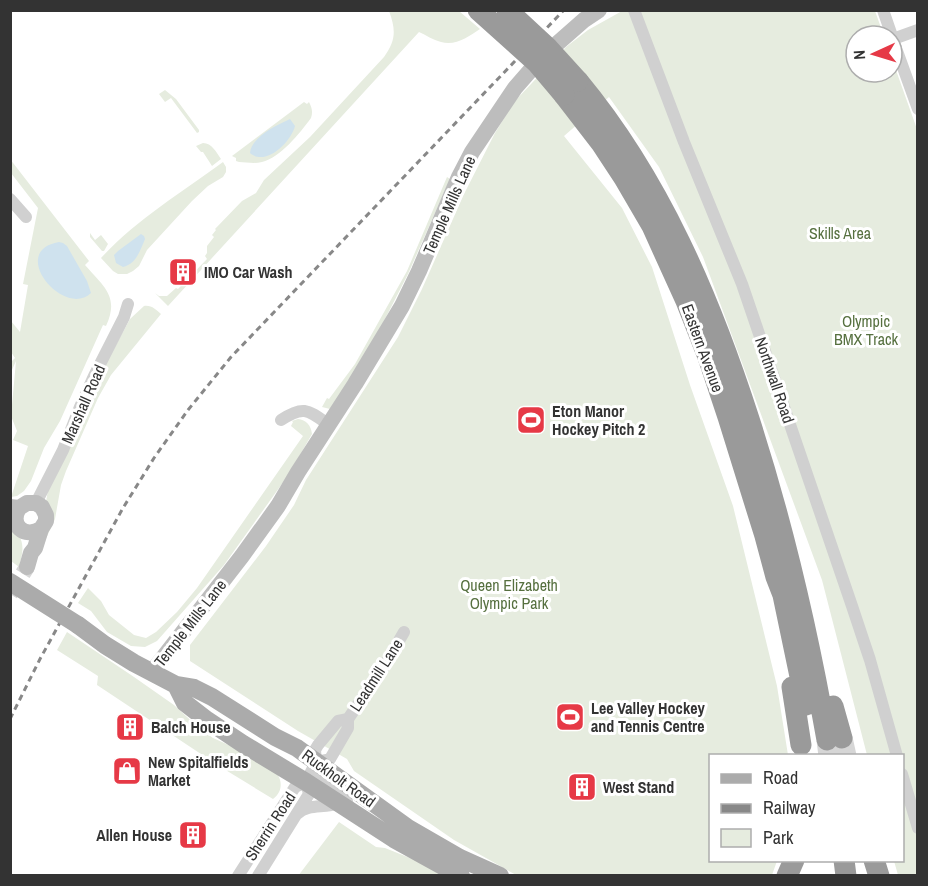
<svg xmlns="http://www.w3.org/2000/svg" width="928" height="886" font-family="'Archivo Narrow',sans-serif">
  <rect width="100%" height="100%" fill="#fff"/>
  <path fill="#e6ecdf" d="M389 11H459L480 29C468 37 456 46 441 42 433 40 426 35 419 32L168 306 155 293 159 296H167L176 288 178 289 207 259 205 256 207 253V246L214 237 212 235 216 230 215 229 242 201 256 193 264 180 310 137 384 57C396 40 396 30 389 11Z
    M622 11H875L884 36H856V72H892V59L918 132 917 875H898L894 861 902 860V756L867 755 822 580 703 257 659 167 609 97 564 136 622 208 652 267 690 385 733 506 777 686 788 755 710 756V860L777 861 772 875H516L454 840 354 771 347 759 298 731 190 661V645L266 546 294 505 306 480 398 337 422 289 464 194 495 133 514 102 566 47 588 30Z
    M165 90 176 99 199 130V132L197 133 171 98 165 102 159 94Z
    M304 102 307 104 309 102C312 108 313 112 311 118 300 133 280 158 262 162 254 164 246 162 239 162L236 161V158L232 156Z
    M203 143C212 143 216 152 221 159L212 166 203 152H201L196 146Z
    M10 159 89 261 85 265C103 286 120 296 106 326L103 325 60 421 44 448 31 481 24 491 17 496 11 497 28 446 13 440 17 431 11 416 16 361 11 372V362L15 358 11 352V321L20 332 28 285 23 284 38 208 11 173Z
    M223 162 226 167V172L223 177 208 186 192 201 147 250 139 266 133 271 127 274H118L113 271 101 258C136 220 182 192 223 162Z
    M447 177 450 179 408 274 366 356 330 409 322 407 327 398 329 399 355 364 407 271Z
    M90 233 95 240 101 235 108 244 104 251H102L90 237Z
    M144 306C152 305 156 310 161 314L111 375 98 398 66 471 61 485 55 519 36 560 48 490 70 447 109 358 130 319Z
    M298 419C306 420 311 425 312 434L289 474 224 565 157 641 145 647 131 646 107 632 91 611 78 603 88 588 101 601 109 615 134 635 146 638 156 632 177 612 197 588 303 436 291 426 293 422 292 421Z
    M10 519C22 541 26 542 19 567L11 561Z
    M67 632 134 677 174 705 199 728 213 738 240 750 278 775C283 784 281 793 273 799L219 766 97 685 98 676 57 650Z
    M339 822 376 847 385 848 420 862 442 876H298Z"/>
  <path fill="#cfe2ee" d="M290 119 295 126C291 142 266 167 250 153 251 137 277 125 290 119Z
    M141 234 144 236 145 239C140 251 136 264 123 267L116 263 114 255 118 251Z
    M59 242 63 243 67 246 87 281 91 293C64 319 7 251 59 242Z"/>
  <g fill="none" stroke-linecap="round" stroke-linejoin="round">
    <path stroke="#d6d6d6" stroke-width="16" stroke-dasharray="16 8" stroke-linecap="butt" d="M10 594 27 567"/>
    <path stroke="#d6d6d6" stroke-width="21" stroke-dasharray="21 10" stroke-linecap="butt" d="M842 738 846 756
      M827 740 829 756"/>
    <path stroke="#d0d0d0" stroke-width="12" d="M634 10 684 142 742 284 852 606 870 660 897 756
      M883 10 892 36
      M892 37 918 109
      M893 39 918 30
      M10 199 26 217
      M281 420C304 405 308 410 329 425
      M36 503 63 450 80 407 94 376 124 317 128 304
      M316 762 330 759 348 728V719L385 665 404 632
      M313 767 319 778 346 797 348 806
      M902 774 918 828
      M306 782 316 762 315 750 318 745 338 721 348 719
      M297 814C309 803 324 809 338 803
      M238 876 295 787 306 782
      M258 876 309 794 306 782"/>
    <path stroke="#bdbdbd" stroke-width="16" d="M10 507 19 508 27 503H36L42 507 46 515V521L41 529 35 548 31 553 27 567
      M19 508C9 525 24 539 41 529
      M152 672 242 556 278 506 298 472 355 384 402 306 419 271 459 177 472 152 515 88 542 57 584 20 599 10"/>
    <path stroke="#ababab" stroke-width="18" d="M78 625 105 645 134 663 176 685 194 688 212 697 275 737 297 748 408 828 460 858 500 876
      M176 685 185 703 207 720 243 744 306 782 394 839 461 876"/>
    <path stroke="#9a9a9a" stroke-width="21" d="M578 81C660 180 710 298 749 419 783 524 808 632 827 740
      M564 95 601 143 624 178 652 226 686 301 708 357 728 417 765 536 776 577 783 595 806 705
      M792 687 801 745
      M833 706 842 738
      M844 860 846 876
      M874 860 879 876
      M787 876 794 860"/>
    <path stroke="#888" stroke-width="3" stroke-dasharray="6 4.5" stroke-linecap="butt" d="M10 719 40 659 123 508 154 458 188 410 231 357 564 10"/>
    <path stroke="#ababab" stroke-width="18" d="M10 582 78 625"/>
    <path stroke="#9a9a9a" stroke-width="21" d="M478 10 537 63 564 95
      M507 10 548 48 578 81"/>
  </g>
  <defs>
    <g id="building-square" transform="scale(1.5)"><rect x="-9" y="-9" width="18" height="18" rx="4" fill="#e63946" stroke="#fff"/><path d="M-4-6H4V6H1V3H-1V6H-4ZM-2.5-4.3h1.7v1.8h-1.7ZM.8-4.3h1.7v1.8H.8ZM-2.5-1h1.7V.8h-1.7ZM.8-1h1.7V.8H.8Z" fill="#fff"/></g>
    <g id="stadium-square" transform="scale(1.5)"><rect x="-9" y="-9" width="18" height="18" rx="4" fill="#e63946" stroke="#fff"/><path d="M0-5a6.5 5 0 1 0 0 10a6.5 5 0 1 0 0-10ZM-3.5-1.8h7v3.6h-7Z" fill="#fff"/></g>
    <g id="shop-square" transform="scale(1.5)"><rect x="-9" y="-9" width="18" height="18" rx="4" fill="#e63946" stroke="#fff"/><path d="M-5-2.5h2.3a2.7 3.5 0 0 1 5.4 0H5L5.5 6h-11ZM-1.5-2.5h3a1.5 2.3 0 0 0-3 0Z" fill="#fff"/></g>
  </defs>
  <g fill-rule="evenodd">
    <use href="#building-square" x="183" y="272"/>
    <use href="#stadium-square" x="531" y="420"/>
    <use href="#stadium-square" x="570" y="717"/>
    <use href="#building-square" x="130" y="727"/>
    <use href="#shop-square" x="127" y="771"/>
    <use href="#building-square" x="582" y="787"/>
    <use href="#building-square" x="193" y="835"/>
  </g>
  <g text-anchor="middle" stroke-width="6" stroke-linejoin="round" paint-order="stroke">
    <g font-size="16" fill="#333" stroke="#fff">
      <text transform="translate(449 205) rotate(-66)" y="6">Temple Mills Lane</text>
      <text transform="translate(703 348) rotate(70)" y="6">Eastern Avenue</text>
      <text transform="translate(775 380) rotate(71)" y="6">Northwall Road</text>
      <text transform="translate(83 404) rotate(-66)" y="6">Marshall Road</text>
      <text transform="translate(190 623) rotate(-52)" y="6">Temple Mills Lane</text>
      <text transform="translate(376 675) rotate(-57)" y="6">Leadmill Lane</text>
      <text transform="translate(339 778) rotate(36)" y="6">Ruckholt Road</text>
      <text transform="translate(270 826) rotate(-57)" y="6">Sherrin Road</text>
    </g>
    <g font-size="16" fill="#56703f" stroke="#fff">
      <text x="840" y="239">Skills Area</text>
      <text x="866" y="327">Olympic<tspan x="866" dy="18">BMX Track</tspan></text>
      <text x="509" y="591">Queen Elizabeth<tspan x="509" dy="18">Olympic Park</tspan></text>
    </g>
    <g font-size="16" font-weight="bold" fill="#333" stroke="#fff" text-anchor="start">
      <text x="204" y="278">IMO Car Wash</text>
      <text x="552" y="417">Eton Manor<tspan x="552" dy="18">Hockey Pitch 2</tspan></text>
      <text x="591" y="714">Lee Valley Hockey<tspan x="591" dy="18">and Tennis Centre</tspan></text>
      <text x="151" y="733">Balch House</text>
      <text x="148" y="768">New Spitalfields<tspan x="148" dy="18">Market</tspan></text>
      <text x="603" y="793">West Stand</text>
      <text x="172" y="841" text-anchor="end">Allen House</text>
    </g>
  </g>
  <rect width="928" height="886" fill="none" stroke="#333333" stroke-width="24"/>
  <rect x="709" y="754" width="195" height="108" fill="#ffffff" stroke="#adadad" stroke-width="1.5"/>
  <rect x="721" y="774" width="30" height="9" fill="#ababab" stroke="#adadad" stroke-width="1.5"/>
  <text x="763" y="784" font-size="18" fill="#333333">Road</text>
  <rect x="721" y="804" width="30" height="9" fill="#888888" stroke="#adadad" stroke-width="1.5"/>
  <text x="763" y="814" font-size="18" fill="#333333">Railway</text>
  <rect x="721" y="829" width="30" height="18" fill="#e6ecdf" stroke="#adadad" stroke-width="1.5"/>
  <text x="763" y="844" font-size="18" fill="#333333">Park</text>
  <g transform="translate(874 54) rotate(266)"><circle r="28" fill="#ffffff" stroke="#adadad" stroke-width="1.5"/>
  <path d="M0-4.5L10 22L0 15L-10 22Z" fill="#e63946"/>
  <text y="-9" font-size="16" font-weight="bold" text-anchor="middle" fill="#333333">N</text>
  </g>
</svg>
